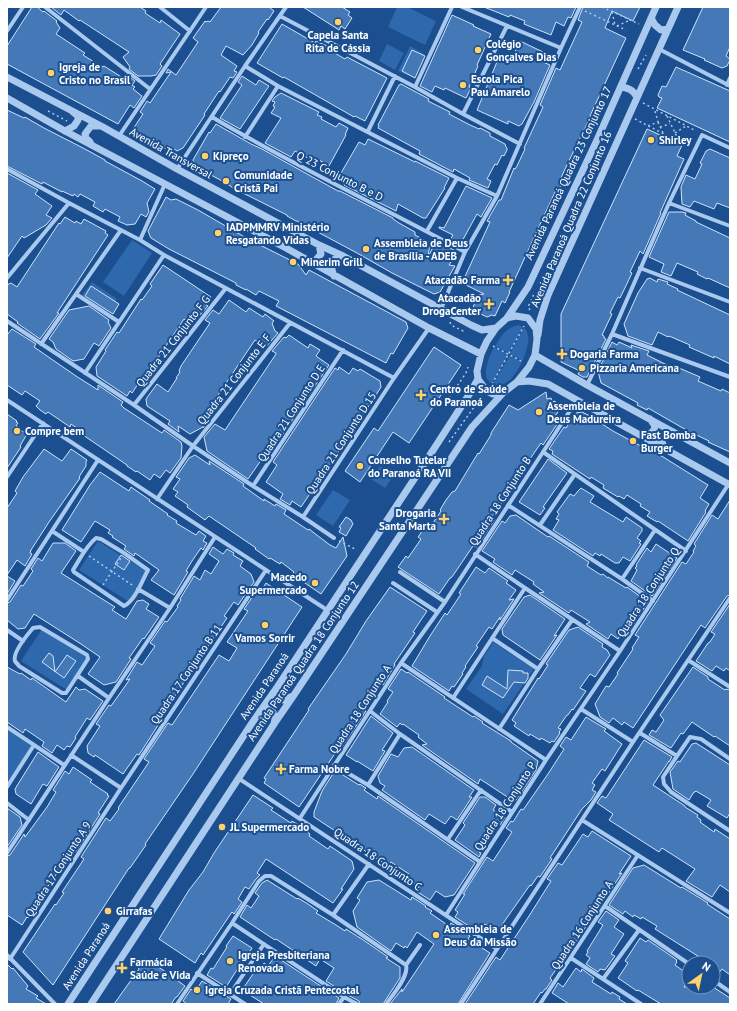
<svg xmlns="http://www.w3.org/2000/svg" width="737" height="1011" font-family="'PT Sans',sans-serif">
  <rect width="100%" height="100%" fill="#1b4f8f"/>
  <path fill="#2e69ad" d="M397 7H407L436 21 425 45 388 27Z
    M387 44 404 53 395 70 379 61Z
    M410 46 424 54 414 78 398 71Z
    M132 240 152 253 124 296 103 282Z
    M92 282 117 299 108 313 82 295Z
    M518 325 523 327 509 353 495 346C502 335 505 329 518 325Z
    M524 327C533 338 526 349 523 361L510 354Z
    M494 347 509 354 492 384C491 383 488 380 487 379 483 369 490 356 494 347Z
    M510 355 522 362C516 373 508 389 493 384Z
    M380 466 394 475 385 488 371 479Z
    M333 490 350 500 333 526 316 515Z
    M98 541 149 573 131 603 79 570Z
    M42 629 87 658 67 690 21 661Z
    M493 642 534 669 503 714 466 689 482 666 484 656Z
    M7 730 30 745 31 747 7 784Z"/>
  <path fill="#4478b7" stroke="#cfe3fa" d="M32 7H37L43 12 44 11 57 21 56 22 60 28 56 34 85 53 83 55 102 67 104 66 123 78 126 74 135 81 132 85 135 87 133 89 142 96 134 108 130 105 118 124 7 64V46Z
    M51 7H140L146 11 145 13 160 23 161 20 180 34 160 64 162 66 156 75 151 76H138L129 69 130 67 123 57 129 52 80 20 79 21 64 10 61 15Z
    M221 7H269L274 11 268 20 267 19 258 32 259 33 252 45 243 55 226 46 221 55 237 66 234 71 237 72 233 78 230 77 220 92 219 91 204 114 205 115 183 148 177 151 168 145 166 149 148 138 145 142 131 132 143 114 140 112 147 101 150 103 171 72 166 73 168 69 176 75 198 42 193 38 205 21 206 22 208 21 210 22Z
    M303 7H342L350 12 348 15 352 18 345 29 341 26 339 30Z
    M484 7H576L571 18 568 17 564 26 556 22 551 35 524 24 525 21 510 15 509 17Z
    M583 7H640L633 21 612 11 605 28 626 38 590 116H591L586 126 566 167 561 178 564 179 559 190 557 188 549 205 509 292H510L505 303 502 301 495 316 492 315 487 317 472 310 478 295 484 294 462 283 490 222 487 221 499 200H501L514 168 515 169 517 166 525 149 524 148 543 107 540 105 556 68 560 70 582 22 578 20Z
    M703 7H727L730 8V47L726 56 730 59V60L727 66 722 68 704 60 705 59 683 50Z
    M452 15 474 25 473 26 491 34 477 65 478 66 469 87 471 88 466 98 445 88 444 90 435 86 432 92 420 86Z
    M282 24 315 43 316 41 327 46 326 48 345 59 347 57 387 78 365 121 355 116 354 117 284 77 283 78 257 63Z
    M520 41 541 51 546 54 543 62 550 65 534 102 522 124 519 126 508 121V124L477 110 499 57 510 62Z
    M412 50 425 56 415 78 402 71Z
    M676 67 730 91V142L657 108 662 98 659 97 658 95 662 86 666 87Z
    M242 76 256 85 259 80 269 86 240 129 220 118 242 85 238 82Z
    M401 84 429 99 428 101 450 112 449 114 470 125 479 129 480 128 490 133V136L505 144 506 147 507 148V150L504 156 502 155 497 165 495 164 487 179 491 181 488 188 469 180 470 178 454 169 453 172 419 154 420 151 378 128 379 126 378 125 399 85Z
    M281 93 319 112 317 115 322 117 321 119 336 127 339 123 348 128 345 135H346L329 166 319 160 317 163 295 151 291 157 265 143 281 118 271 113 275 107 273 106 275 102 272 101 275 97Z
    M7 110 24 118 25 117 44 128 85 149 105 160V161L142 181 155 189 147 203 149 212 146 217 141 214 135 224 127 225 118 221 120 217 105 209 103 212 93 206 95 202 80 194 78 197 74 194 73 196 62 191V192L43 182 42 184 7 166Z
    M216 124 251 144 262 149 338 191H340L393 218V219L399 223 415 232V235L430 243 428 257 435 243 446 248 447 246 457 252 449 265 455 266 440 292 434 294 392 273 357 253 297 221H296L287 216V215L233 188 226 183 194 166 193 160 209 132 210 133Z
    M647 129 682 145 677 156 684 159 660 213H661L643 254 640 251 630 272 632 273 622 294 620 298 618 297 610 313 612 314 602 335 604 336V338L606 339 587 377H583L578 374 580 371 561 362V314Z
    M368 139 415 162V161L449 178 444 188H445L426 218H423L398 204 396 211 344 185 348 179 340 175 341 173 359 142 365 145Z
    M710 149 730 158V208L717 203 714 209 694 201 690 207 682 204 681 187 686 175 695 179 702 164 700 163 706 151Z
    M7 173 38 190 35 194 52 206 46 215 52 218 46 225 24 238 22 236 7 258Z
    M466 186 492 198 481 217 477 214 460 245 450 240 453 235 439 228V227L444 228Z
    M166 197 171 200 176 199 198 210 248 239 298 264 306 275 309 270 406 322 408 328 393 354 391 353 386 363 276 306 279 301 259 291 256 295 246 289V290L236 285V283L169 249 151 238 150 236 148 231Z
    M669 212H682L686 213 685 215 696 221V222L730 238V288L708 278 707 279 697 274 698 272 677 263 671 276 661 272 664 264 649 257Z
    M65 217 75 223 76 221 81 224 84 219 106 231 105 233 108 235 57 313H59L40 339 17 323 18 322 7 314V285L11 283 17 287 59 223 60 224Z
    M163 265 211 297 206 305 208 306 199 316 196 314 193 318 190 316 187 321 184 319 158 358 159 359 153 368 150 366 132 393 130 391 127 396 97 376 96 367 106 351 105 350 117 332 119 333 141 299 142 300 152 286 150 284Z
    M650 278 657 282 658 279 668 282 667 284 678 289 677 290 730 315V364L714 356V358L689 347 690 345 669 336 668 337 658 332 652 345 628 336 624 324 638 293 647 279Z
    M91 286 119 304 113 314 85 296Z
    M229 300 246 312 249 308 263 317 265 314 274 321 272 323 275 331 278 333 266 347 255 340 210 407 212 408 206 418 209 420 203 428V427L190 434 178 426 179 432 168 424 170 421 147 406 146 399 157 384 168 392 177 378H176L180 372 179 371 181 366 210 323 205 320 213 310 219 314Z
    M89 306 109 320 108 322 111 328 99 346 94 343 84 359 73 361 56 349 53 342 49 339 69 310Z
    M12 329 36 344 34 347 76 376 98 390V385L123 402 121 405 124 408 162 433 164 430 181 442 182 446 181 458 170 473 166 470 160 478 154 474 150 480 137 471 136 472 127 466V465L83 435 84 433 71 424 70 427 48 412 46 414 40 410 36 406 40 401 25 391 22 395 7 385V335Z
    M289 335 308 348 310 344 320 350 316 356 329 365 267 458 264 456 248 479 207 451 204 437 215 424 225 430 276 354V353L272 351 284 337 286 338Z
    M612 342 617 345 619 342 632 348 631 345 649 351 647 355 671 367 678 370 679 368 700 377 698 381 721 391 722 389 730 393V452L708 442 709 441 688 431 648 408 647 410 637 405 638 403 601 383 598 371Z
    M434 347 461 365 409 443 393 432 360 482 345 471 374 428 378 431Z
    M339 367 349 374 353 368 358 371 360 369 380 381 381 387 371 403 361 417 360 416 347 435 349 436 301 507 292 501 290 505 280 499 283 494 266 482 277 465 273 462 335 368 338 370Z
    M546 392 547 399 551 398 552 402 555 401 558 412 553 419 558 423 543 445 541 443 523 469 524 470 489 521 495 519 477 547 473 546 454 574 451 578H450L439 594 398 567 406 556 408 558 421 539 418 537 425 527 429 529 441 511 440 510 446 500 452 492 455 491 478 453 479 454 491 435V433L509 405 518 410Z
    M582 412 600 421 599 422 613 431 650 451 660 455 708 485 700 498 709 504 705 511 706 512 688 541 658 521 657 522 647 516 650 512 640 506 641 504 627 495 624 499 619 496 618 497 603 488 604 485 591 477 590 479 552 454 553 451 549 449 564 427 566 428 576 413Z
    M7 414 17 421 16 422 18 423 16 426 18 427 17 428 27 434 20 446 21 447 7 468Z
    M44 449 62 461 71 449 87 460 86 462V466L79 477 80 478 49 522 31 550 30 553 32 554 25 566 17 560 7 575V508L17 493 15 491 23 477Z
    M195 455 210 465 209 461 244 484 243 486 264 501V499L275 506 276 504 286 510 284 514 308 530 309 529 318 536 330 545 336 548 343 537 347 556 321 594 292 574 294 572 281 562 280 564 270 558 269 559 255 549 256 548 209 516 205 520 187 507 188 505 175 496 178 492 173 489 180 479 176 477 189 458Z
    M548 459 567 473 543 507 545 508 540 515 519 502Z
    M100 472 129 491 131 487 141 494 150 500 149 501 168 514 167 515 177 521 176 523 196 535 199 531 206 536 203 541 207 543 203 550 201 548 192 561 186 571 188 572 174 595 151 580 159 570 135 553 134 556 124 549 126 546 112 537 113 536 108 533 110 530 95 521 81 542 62 530 90 485Z
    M581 488 594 496 590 502 623 522 626 517 642 528V531L637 538 641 541 639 543 641 544 630 561 623 557 619 563H615L601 554 600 556 595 553 593 556 553 530 559 520 556 519 559 514 557 512 570 494 574 496 578 491Z
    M730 500V595L727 596 705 628 701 625 633 728 624 722 622 725 613 718 609 723 600 717 595 704 606 686 609 687 618 674 617 673 633 649 632 648 639 637 635 635 682 562 686 564 694 552 693 551 696 546 694 544 712 515 718 519Z
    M516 515 548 537 549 536 589 562 587 566 601 575 603 574 608 578V577L626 588 627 587 648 602 629 631 624 629 618 639 611 634 608 639 586 624 590 622 571 610 569 613 539 593 544 592 533 584 534 582 515 570 512 575 493 562 495 559 482 551 502 521 505 523 510 516Z
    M346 517 351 520 353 524 346 536 339 532 341 528 339 527Z
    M53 543H65L76 551 61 573 115 607 112 610 126 619 137 601 143 600 149 604 146 609 159 617 144 639 143 638 129 658 131 659 116 682 104 685 88 674 100 657 81 644 34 614 25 628 18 629 7 620V603L10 602 21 585 23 586 33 571 31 569 38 558 42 561Z
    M656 544 677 558 652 596 631 581 637 570 635 568 637 566 636 565 647 548 651 552Z
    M213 547 223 554 227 549 234 553 233 555 243 561 240 566 251 574 254 582 238 605 234 602 224 616 227 618 200 658 198 657 187 675 188 676 173 699 171 698 159 717 162 719 139 755 137 754 123 774 95 755 94 757 88 753 87 746 100 726 96 724 109 705 111 706 130 679 126 680 137 662 142 665 155 646 150 643 165 621 167 622 178 607 177 606 181 600 180 599 194 576 200 580 205 570 211 574 219 561 209 554Z
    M121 555 130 561 124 570 115 564Z
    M476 567 485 573 489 568 508 581 506 583 516 590 509 600 514 599 500 620V617L492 629 489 627 476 646 478 647 465 666 466 667 462 673 463 674 454 687 452 686 449 691 412 666 430 636 445 613 447 615 461 594 459 593Z
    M7 576 15 581 7 594Z
    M266 583 302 607 193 774 145 844 146 845 130 868H129L53 985 23 952 55 904 56 905 64 893 62 892 84 859 81 857 106 818 110 821 119 809 118 808 149 762 144 759 168 723 172 725 219 655 229 661 237 648 227 642 248 611 244 609 257 590 258 595Z
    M390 587 427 611 413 632 415 633 394 664 395 665 383 685 381 684 365 707 364 710 366 711 340 750 338 749 299 807 264 783 266 779 264 778 309 710 308 709 346 654 366 621Z
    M530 595 565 619 554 636 557 635 540 660 503 635 502 629 524 597Z
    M730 604V671L726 668 724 671 716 666 712 671 696 661 708 643 710 642 715 634 711 632Z
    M578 627 603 644 602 647 607 650 610 655 595 677 590 674 580 688 586 691 573 710 572 709 568 715H567L558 728 561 729 559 732 560 733 554 742 552 741 550 743 541 738 540 740 530 734 529 736 514 726 516 723 512 720 538 678 539 679 548 665 546 664 569 630Z
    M49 653 53 656 55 672 67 655 76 661 64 678 42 662Z
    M7 667 20 674 21 673 31 680 32 678 66 702 76 687 79 690 85 689 103 701 90 720 87 718 75 737 76 738 70 747 67 746 64 750 57 745 52 753 42 746 44 742 25 729 23 733 7 722Z
    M693 667 708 677V679L725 690 726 689 730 690V746L715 736 714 737 692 722 683 734 681 733 671 748 649 735 652 730 656 732 664 720 660 715Z
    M401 669 407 673 408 672 445 697 444 698 473 717 474 716 483 722 482 723 511 741V742L538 761 536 770 516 800H512L480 779 478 784 422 745 427 744 418 737 419 735 403 724 402 725 400 723 397 727 380 714 388 702 387 701 393 692 388 689Z
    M508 670 523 671V673H528V678L525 683 514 682 503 698 482 685 487 676 507 689Z
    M371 716 393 733 384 747 382 750 385 751 373 771 357 761V762L346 755Z
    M586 717 606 729 604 731 622 744 605 771 602 769 592 783 595 785 592 790 596 792 591 800 582 809 550 858 552 859 540 877 538 876 531 886 530 885 497 932 485 924 481 928 478 927 475 930 455 917 458 912 455 910 465 894H463L487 857 493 861 512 832 506 828 511 821 513 822 521 809 523 810 548 774 564 749 560 746 566 737 571 740Z
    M644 740 672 757 669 762V761L653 785 685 806V807L698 815 697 817 701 820 700 822 714 832 715 829 730 839V892L720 885 712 897 686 881 695 869 662 848 659 852 609 820 613 814 597 803 602 796 606 798Z
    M696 743 730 765V813L727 818 707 806 711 800 696 791 695 792H694L689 800 673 789 670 772 678 761 680 762 692 744Z
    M412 747 474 790 469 797H472L457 820 451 816 445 824 429 814 425 820 382 790 385 786 380 783 378 776 391 754 398 757 404 748Z
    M38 752 59 767 47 786 43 784 31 804 16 794 15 789Z
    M73 767 92 780 90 782 108 794 107 795 109 796 98 813 100 814 75 853 70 850 60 865 62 866 46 889H47L28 918 27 917 22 925 7 915V856L10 855 24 834 25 837 47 807 56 792 53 790 65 771 69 774Z
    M334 772 343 775 359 785 360 784 361 785 366 788 364 790 377 799 378 796 475 863 454 895 445 897 436 891 430 900 416 891 419 887 407 878 409 874 391 862 388 866 314 817V812L322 791Z
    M253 795 273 808 271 810 291 823 292 821 302 827 310 834 309 836 328 849 330 846 352 861 354 869 341 889H343L333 903 266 859 257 873 260 875 256 879 249 889 245 887 238 899 242 902 234 914 232 912 203 955 201 953 195 963 159 939 189 890 203 872 214 853Z
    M480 797H485L496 805 493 810 505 817 500 825 498 823 479 852 481 853 479 857 455 840 465 825 463 823Z
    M7 808 20 817 22 825 7 847Z
    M592 831 631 856 619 874 622 873 575 943H574L561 965 560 964 550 978 552 980 546 989H545L542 993 541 992 533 1004H465L496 957 500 960 529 916 551 881 547 879 558 863 562 865 583 834 588 837Z
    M644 865 681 888 682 887 708 903 707 904 730 919V975L722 969 718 974 713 970V963H698L701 958 655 929 657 926 642 917 641 919 634 915 633 917 625 911 623 914 609 905 633 868Z
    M267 880 297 899 298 898 308 904 318 911 316 913 336 925 345 931 346 929 360 938 359 937 388 957 386 958 400 967V978L383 1004H360L359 1001 346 994 326 981 334 968 320 959 316 966 282 943 276 939 275 940 240 917 247 905 251 908 259 896 255 893 262 883Z
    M379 880 411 900 412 897 426 906 425 907 432 911 430 913 449 926 451 923 470 936 468 939 490 953 458 1004H390L402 989V992L434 944 417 932 407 948 405 946 404 948 396 943 391 951 357 927 353 911 360 900 357 898 367 882Z
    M606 911 619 920 614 927 624 934 611 954 615 956 605 970 600 969 598 972 586 964 590 958 586 955 588 952 587 951 603 925 598 922Z
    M233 936 252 948 248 955 247 954 226 987 207 975 211 968 213 969 227 947 226 946Z
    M640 938 646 942 648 940 677 960 676 961 677 962 675 965 689 975V980L684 987H713L730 998V1004H661L638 990 637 991 618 978 628 963 625 961Z
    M275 956 339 998 336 1004H264L242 990 255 971 258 973 264 963 268 966Z
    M144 958 163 970 185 986 177 997H176L171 1004H114L139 969 138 967Z
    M7 964 12 969 13 968 28 986 26 989 38 996 36 998 46 1004H7Z
    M576 968 581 972 582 969 594 978 592 982 611 994 612 992 620 997 619 999 627 1004H569L552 993 558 983 563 987Z
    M202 981 231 999 228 1004H187L183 1001 191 989 195 992Z"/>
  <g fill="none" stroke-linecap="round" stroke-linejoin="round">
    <path stroke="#a9c9ee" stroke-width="1.5" stroke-dasharray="2 3" stroke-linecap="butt" d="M602 7 639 24
      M585 11 626 30
      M612 12 615 25
      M617 26 630 20
      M638 69 646 55
      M643 103 696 131
      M48 111 67 121
      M667 116 679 141
      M635 119 689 147
      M658 122 663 133
      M648 126 658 122 655 111
      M660 127 670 124
      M675 133 686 126
      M530 310 528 307 534 294
      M450 322 451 325 465 332
      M493 346 523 362
      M492 384 524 326
      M449 398 466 373 468 367
      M449 442 482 396
      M339 541 357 550
      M89 556 132 585
      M103 585 121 558"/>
    <path stroke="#a9c9ee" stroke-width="4" d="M45 7 150 89
      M160 7 190 31
      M462 7 561 48
      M280 16 415 87 463 114 520 144
      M7 31 23 7
      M659 49 730 86
      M245 66 278 86 457 178 497 196
      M727 85 730 78
      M415 87 452 7
      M463 114 507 26
      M212 117C294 166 381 206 465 252
      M368 131 395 76
      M119 136 206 7
      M245 137 278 86
      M7 169 69 203 140 240 164 255 394 378
      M177 169 245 66 286 7
      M669 203 730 226
      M427 231 457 178
      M140 240 165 184
      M640 268 730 302
      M7 278 69 203
      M76 294 119 322
      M441 309 465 252 497 196 561 48 580 7
      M7 321 134 405 193 446 253 486 303 517 334 538
      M612 334 730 377
      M41 344 121 230
      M85 373 164 255
      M587 385 612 334 669 203 702 135 730 148
      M7 400 327 610
      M134 405 226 288
      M543 452 686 551
      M7 477 43 423
      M253 486 343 350
      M157 499 193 446 290 323
      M508 505 622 579 653 601
      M303 517 394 378 429 328
      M540 525 575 474
      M52 531 84 552
      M96 538 101 539 124 553 148 570C142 581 135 601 124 606L74 572 73 570C80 559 86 546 96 538Z
      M475 554 525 588 620 651
      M400 572 445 602
      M622 579 655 530
      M393 583 437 612
      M138 589 170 608
      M7 600 98 460
      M40 627 87 655 88 659 66 693H62L19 666C18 664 16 663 15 661 12 652 28 634 33 628Z
      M7 630 23 641
      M492 638 538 669
      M688 660 730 687
      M401 663 546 760
      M78 676 109 698
      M453 698 525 588
      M581 709 633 742
      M370 711 400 734 512 812
      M7 727 64 765
      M499 729 538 669 572 620
      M640 733 677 756
      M71 755 121 788
      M730 759 701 739 690 737 677 756 663 777 664 784 671 792 730 831
      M334 765 368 785 480 862
      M238 778 497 949
      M368 785 400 734
      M7 787 34 745
      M7 803 29 820
      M300 818 401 663 445 602 577 400
      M582 820 730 913
      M448 839 481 790
      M7 853 109 698 170 608 215 537
      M605 906 689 964
      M333 915 369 864
      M446 915 480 862 546 760 620 651 728 485
      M232 923 344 997 357 1004
      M7 955 55 1004
      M571 958 641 1004
      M10 959 121 788 266 570
      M406 965 420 945
      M197 973 245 1004
      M603 979 639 930
      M713 980 730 992
      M230 994 264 944
      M177 1004 232 923 259 881 265 876H271L333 915 406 965C409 976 393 995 386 1004
      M339 1004 344 997
      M461 1004 633 742 730 598
      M540 1004 638 855"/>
    <path stroke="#a9c9ee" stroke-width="7" d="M651 18 655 25 661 30 668 29
      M7 77 103 127 177 169 319 245 343 256 471 325 482 330 496 328
      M621 87C629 88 633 90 637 97
      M7 98 65 131 286 248 429 328 481 354
      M65 131 74 126 78 120V116L73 112
      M90 142 86 138 85 134 91 126H99
      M311 262 315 261 321 254 319 245
      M334 276C330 266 330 258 343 256
      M507 318 516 316 528 318 536 329 537 339 535 355 529 367 517 382 503 393 493 394 489 392 486 390 478 379 477 371 481 354 487 341 496 328 507 318 528 287 597 140 656 7
      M538 335 540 320 548 295 678 7
      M535 355 587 385 730 463
      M517 382 529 381 548 384 730 485
      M642 436 647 437 654 430 655 426 650 419
      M665 449 661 440C664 435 666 431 673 432
      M278 686 277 692 283 700 293 696
      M260 711 267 709 273 712 275 719 274 724
      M68 1004 252 723 278 686 428 458 470 393 478 379
      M91 1004 274 724 294 695 472 427 503 393"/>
  </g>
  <g fill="#ffd166" stroke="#1b4f8f" stroke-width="1.5">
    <circle cx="338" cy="22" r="4"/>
    <circle cx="478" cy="50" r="4"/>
    <circle cx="51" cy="73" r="4"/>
    <circle cx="463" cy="85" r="4"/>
    <circle cx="651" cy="140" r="4"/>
    <circle cx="205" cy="156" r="4"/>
    <circle cx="226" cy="181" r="4"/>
    <circle cx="218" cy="233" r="4"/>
    <circle cx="366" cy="249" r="4"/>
    <circle cx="293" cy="262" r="4"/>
    <path d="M506 274h4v4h4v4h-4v4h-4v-4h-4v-4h4z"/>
    <path d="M487 298h4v4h4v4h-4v4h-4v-4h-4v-4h4z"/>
    <path d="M560 348h4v4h4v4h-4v4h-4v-4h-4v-4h4z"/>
    <circle cx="582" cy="368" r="4"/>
    <path d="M419 389h4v4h4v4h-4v4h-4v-4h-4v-4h4z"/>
    <circle cx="539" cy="412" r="4"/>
    <circle cx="17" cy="431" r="4"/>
    <circle cx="633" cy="441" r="4"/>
    <circle cx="360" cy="466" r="4"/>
    <path d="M442 513h4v4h4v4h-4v4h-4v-4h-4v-4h4z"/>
    <circle cx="315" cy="583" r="4"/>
    <circle cx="265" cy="625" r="4"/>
    <path d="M279 763h4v4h4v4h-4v4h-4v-4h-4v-4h4z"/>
    <circle cx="222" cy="827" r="4"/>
    <circle cx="108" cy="911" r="4"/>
    <circle cx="436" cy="935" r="4"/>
    <circle cx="230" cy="961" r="4"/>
    <path d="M120 962h4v4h4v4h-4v4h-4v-4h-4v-4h4z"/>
    <circle cx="197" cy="990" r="4"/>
  </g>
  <g text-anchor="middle" stroke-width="4" stroke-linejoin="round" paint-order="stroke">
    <g font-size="11" font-weight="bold" fill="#fff" stroke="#1b4f8f" text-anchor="start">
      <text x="338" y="39" text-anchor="middle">Capela Santa<tspan x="338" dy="13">Rita de Cássia</tspan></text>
      <text x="486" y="48">Colégio<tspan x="486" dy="13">Gonçalves Dias</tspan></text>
      <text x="59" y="71">Igreja de<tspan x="59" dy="13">Cristo no Brasil</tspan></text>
      <text x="471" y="83">Escola Pica<tspan x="471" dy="13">Pau Amarelo</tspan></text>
      <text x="659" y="144">Shirley</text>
      <text x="213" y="160">Kipreço</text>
      <text x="234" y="179">Comunidade<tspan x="234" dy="13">Cristã Pai</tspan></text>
      <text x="226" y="231">IADPMMRV Ministério<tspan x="226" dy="13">Resgatando Vidas</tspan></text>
      <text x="374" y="247">Assembleia de Deus<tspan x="374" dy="13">de Brasília - ADEB</tspan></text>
      <text x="301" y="266">Minerim Grill</text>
      <text x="500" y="284" text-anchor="end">Atacadão Farma</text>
      <text x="481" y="302" text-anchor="end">Atacadão<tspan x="481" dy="13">DrogaCenter</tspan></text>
      <text x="570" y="358">Dogaria Farma</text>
      <text x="590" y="372">Pizzaria Americana</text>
      <text x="430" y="393">Centro de Saúde<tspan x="430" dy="13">do Paranoá</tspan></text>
      <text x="547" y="410">Assembleia de<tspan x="547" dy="13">Deus Madureira</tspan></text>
      <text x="25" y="435">Compre bem</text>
      <text x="641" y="439">Fast Bomba<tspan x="641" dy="13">Burger</tspan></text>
      <text x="368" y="464">Conselho Tutelar<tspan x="368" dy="13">do Paranoá RA VII</tspan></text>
      <text x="436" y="517" text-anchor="end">Drogaria<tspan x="436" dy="13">Santa Marta</tspan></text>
      <text x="307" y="581" text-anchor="end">Macedo<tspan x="307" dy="13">Supermercado</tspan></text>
      <text x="265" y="642" text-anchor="middle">Vamos Sorrir</text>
      <text x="289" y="773">Farma Nobre</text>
      <text x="230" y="831">JL Supermercado</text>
      <text x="116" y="915">Girrafas</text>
      <text x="444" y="933">Assembleia de<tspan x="444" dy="13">Deus da Missão</tspan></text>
      <text x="238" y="959">Igreja Presbiteriana<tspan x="238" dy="13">Renovada</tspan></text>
      <text x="130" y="966">Farmácia<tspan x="130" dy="13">Saúde e Vida</tspan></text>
      <text x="205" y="994">Igreja Cruzada Cristã Pentecostal</text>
    </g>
    <g font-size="11" fill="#fff" stroke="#1b4f8f">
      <text transform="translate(171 153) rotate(29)" y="4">Avenida Transversal</text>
      <text transform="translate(568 173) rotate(-65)" y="4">Avenida Paranoá Quadra 23 Conjunto 17</text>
      <text transform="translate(340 176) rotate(27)" y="4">Q 23 Conjunto B e D</text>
      <text transform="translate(571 219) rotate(-67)" y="4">Avenida Paranoá Quadra 22 Conjunto 16</text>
      <text transform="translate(173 341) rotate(-52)" y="4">Quadra 21 Conjunto F G</text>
      <text transform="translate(234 379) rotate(-52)" y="4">Quadra 21 Conjunto E F</text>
      <text transform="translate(291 413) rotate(-57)" y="4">Quadra 21 Conjunto D E</text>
      <text transform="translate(341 443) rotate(-57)" y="4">Quadra 21 Conjunto D 15</text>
      <text transform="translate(500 501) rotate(-57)" y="4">Quadra 18 Conjunto B</text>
      <text transform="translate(648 592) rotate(-57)" y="4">Quadra 18 Conjunto Q</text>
      <text transform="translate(303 661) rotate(-56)" y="4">Avenida Paranoá Quadra 18 Conjunto 12</text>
      <text transform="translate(186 674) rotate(-56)" y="4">Quadra 17 Conjunto B 11</text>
      <text transform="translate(264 686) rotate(-56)" y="4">Avenida Paranoá</text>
      <text transform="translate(360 709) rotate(-57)" y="4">Quadra 18 Conjunto A</text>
      <text transform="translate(505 806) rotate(-57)" y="4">Quadra 18 Conjunto P</text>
      <text transform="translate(378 859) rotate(34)" y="4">Quadra 18 Conjunto C</text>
      <text transform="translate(58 869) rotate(-57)" y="4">Quadra 17 Conjunto A 9</text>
      <text transform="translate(582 925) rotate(-57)" y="4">Quadra 16 Conjunto A</text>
      <text transform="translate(86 956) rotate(-57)" y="4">Avenida Paranoá</text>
    </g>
  </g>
  <rect width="737" height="1011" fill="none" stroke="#ffffff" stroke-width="16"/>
  <g transform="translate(701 975) rotate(33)"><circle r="19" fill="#1b4f8f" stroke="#7695bc"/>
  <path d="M0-3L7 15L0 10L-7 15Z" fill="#ffd166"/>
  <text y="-6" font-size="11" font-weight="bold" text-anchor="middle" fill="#ffffff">N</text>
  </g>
</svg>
